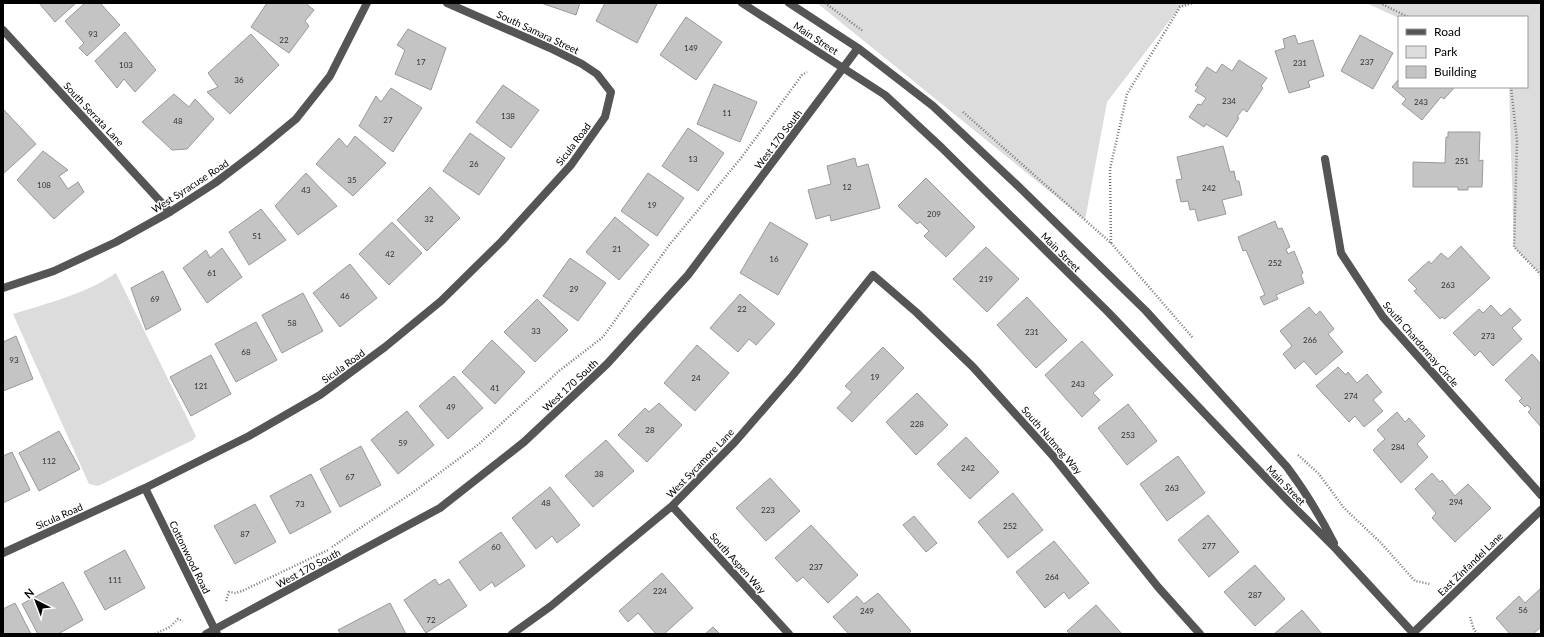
<svg xmlns="http://www.w3.org/2000/svg" width="1544" height="637" font-family="Lato,sans-serif">
  <rect width="100%" height="100%" fill="#fff"/>
  <path fill="#dcdcdc" d="M817 3H1193L1180 7 1107 102 1085 220Z
    M1366 3H1541V275L1514 247 1509 87H1527V17L1399 18Z
    M116 273 196 436 193 440 98 486 89 484 13 314C48 303 86 294 116 273Z"/>
  <path fill="#c4c4c4" stroke="#999" d="M39 3H76L55 22Z
    M85 3H100L120 25 87 56 79 48 84 43 65 21Z
    M267 3H305L314 10 305 21 309 26 289 53 251 27Z
    M541 3H580L576 15Z
    M605 3H655L657 4 637 43 596 21Z
    M686 17 722 42 696 80 660 55Z
    M408 29 446 48 431 90 395 74 405 50 397 45Z
    M125 32 156 70 135 92 124 79 117 88 95 61Z
    M251 34 279 65 230 114 207 92 218 87 208 73Z
    M1295 35 1298 44 1313 40 1324 76 1308 81 1310 87 1289 93 1275 51 1285 48 1283 39Z
    M1360 35 1393 53 1373 89 1341 71Z
    M1239 60 1267 78 1261 86 1263 88 1247 112 1243 109 1237 117 1239 118 1227 137 1206 124 1204 127 1189 117 1198 104 1201 105 1206 98 1195 91 1198 87 1195 85 1207 67 1216 73 1222 64 1232 71Z
    M1399 79V87H1455L1444 99 1441 97 1422 120 1402 104 1406 99 1392 87Z
    M714 84 757 102 740 142 697 124Z
    M503 85 539 110 511 148 476 122Z
    M391 88 422 108 393 152 359 126 376 96 381 102Z
    M174 94 189 107 195 99 214 119 187 149 172 150 142 122Z
    M4 110 36 144 3 174V111Z
    M688 128 724 153 698 191 662 166Z
    M1448 132H1480L1479 161 1483 160 1482 187H1468V190H1458V187H1413V162L1445 163 1446 137H1448Z
    M470 133 505 158 479 195 443 171Z
    M355 136 386 163 353 196 316 164 339 138 347 147Z
    M1223 146 1230 172 1234 171 1236 181H1239L1242 195 1222 200 1226 214 1198 221 1195 209 1190 210 1188 201 1181 202 1176 180 1182 179 1177 157Z
    M43 151 68 170 59 176 68 189 78 182 84 192 54 219 17 180Z
    M855 158 857 167 868 164 880 208 831 221 830 215 816 219 808 190 831 184 827 166Z
    M306 173 337 206 298 235 275 206Z
    M648 173 684 198 657 236 621 211Z
    M926 178 975 227 946 257 924 236 929 231 920 222 917 224 898 206Z
    M430 187 460 218 427 251 397 220Z
    M261 209 286 240 249 265 229 232Z
    M615 217 649 245 619 280 586 252Z
    M1275 221 1278 229 1282 228 1290 247 1286 249 1288 254 1294 251 1303 273 1301 275 1304 283 1276 295 1278 299 1264 305 1260 297 1265 295 1246 250 1243 251 1238 237Z
    M392 222 422 253 389 285 359 254Z
    M770 222 808 244 778 295 740 273Z
    M1461 246 1490 278 1445 319 1442 317 1440 319 1414 291 1417 289 1408 280 1429 261 1431 264 1441 253 1448 259Z
    M986 247 1019 279 987 312 953 279Z
    M222 248 242 277 207 303 183 268 206 250 210 258Z
    M570 258 606 283 578 321 543 296Z
    M350 264 377 298 340 327 313 293Z
    M163 271 181 310 146 330 131 288Z
    M303 293 323 331 282 353 262 315Z
    M740 294 775 324 756 345 749 339 738 352 710 328Z
    M1027 297 1067 340 1036 368 997 325Z
    M537 299 568 330 535 362 504 332Z
    M1491 305 1501 316 1510 308 1521 320 1512 328 1522 339 1493 366 1480 351 1475 356 1453 333 1479 309 1483 313Z
    M1309 307 1316 315 1320 311 1334 329 1328 334 1343 352 1316 375 1304 361 1295 369 1283 354 1292 346 1280 331Z
    M256 322 277 360 236 382 215 344Z
    M16 336 33 379 3 391V342Z
    M492 340 525 372 495 404 462 372Z
    M1082 341 1113 375 1093 393 1100 400 1082 417 1045 375Z
    M697 345 729 373 695 411 664 383Z
    M883 347 904 368 852 422 837 408 852 392 845 386Z
    M1532 354 1540 363 1541 362V427L1528 412 1531 409 1527 405 1525 407 1519 401 1522 398 1505 380Z
    M211 355 231 394 191 416 170 377Z
    M1338 367 1346 375 1348 372 1357 383 1367 374 1382 392 1373 400 1383 411 1364 427 1355 416 1349 422 1316 386Z
    M454 376 483 408 448 439 419 406Z
    M917 393 948 425 916 455 886 422Z
    M659 403 682 425 647 462 618 435 645 408 649 412Z
    M1128 404 1157 441 1127 465 1098 428Z
    M407 411 434 445 398 474 371 440Z
    M1397 412 1405 422 1409 418 1425 436 1417 444 1428 457 1401 483 1373 450 1385 439 1377 430Z
    M59 431 80 469 39 491 19 453Z
    M966 437 999 472 970 499 937 464Z
    M606 440 634 471 593 507 565 476Z
    M361 446 381 485 340 507 320 469Z
    M12 452 30 490 3 503V456Z
    M1178 456 1205 493 1167 521 1140 484Z
    M1432 473 1440 482 1442 480 1455 496 1468 484 1491 508 1455 542 1432 518 1436 513 1415 489Z
    M311 474 331 512 290 534 270 496Z
    M770 478 800 511 766 541 736 508Z
    M550 487 580 525 557 543 552 536 536 549 512 518Z
    M1013 493 1043 530 1008 558 978 522Z
    M255 504 276 542 235 564 214 526Z
    M1208 515 1239 552 1209 577 1178 540Z
    M914 516 937 543 926 552 903 525Z
    M811 525 858 575 828 603 803 577 797 582 775 558Z
    M501 532 525 566 495 587 492 582 480 591 459 562Z
    M1054 541 1089 583 1069 599 1064 592 1045 608 1016 572Z
    M125 550 145 588 105 610 84 572Z
    M1255 565 1285 599 1255 626 1224 592Z
    M662 573 693 608 664 634H656L638 613 628 622 619 611Z
    M435 579 439 585 449 579 467 606 426 633 404 600Z
    M63 582 83 620 58 634H38L22 604Z
    M1541 588V627L1533 634H1510L1496 618 1519 596 1525 603Z
    M878 593 911 631 908 634H849L833 617 857 596 864 604Z
    M15 603 31 634H3V609Z
    M390 603 406 634H341L338 630Z
    M1096 605 1122 634H1070L1067 631Z
    M1302 610 1322 634H1274Z
    M713 627 720 634H705Z"/>
  <g fill="none" stroke-linecap="round" stroke-linejoin="round">
    <path stroke="#777" stroke-width="2.5" stroke-dasharray="1 2" stroke-linecap="butt" d="M825 3 863 31
      M1380 3 1408 17
      M1511 87 1517 141 1514 247 1541 275
      M963 112 1111 243 1193 338
      M1111 243 1110 169 1127 94 1180 7 1193 3
      M1298 455 1319 474 1344 508 1381 543 1415 581 1430 584
      M332 547 412 493 479 444 559 371 603 337 670 244 741 158 802 75 807 72
      M226 601 229 592 236 593 242 591 328 550
      M1470 617 1474 630 1478 634
      M155 634 170 627 178 619 183 621"/>
    <path stroke="#555" stroke-width="8" d="M3 30 170 212
      M1325 159 1341 253 1383 317 1541 495
      M3 288 54 271 116 242 170 212 215 183 256 152 296 119 330 76 367 3
      M145 488 217 634
      M672 506 789 634
      M3 553 145 488 249 436 320 395 385 347 441 301 502 241 571 165 605 117 611 92 597 74 582 64 550 48 447 3
      M512 634 551 606 672 506 735 442 793 375 873 275 916 312 973 367 1053 456 1158 587 1200 634
      M1412 634 1541 510"/>
    <path stroke="#555" stroke-width="8" d="M742 3 885 95 942 148 1108 312 1290 503 1336 549 1414 634
      M789 3 858 48 933 106 1016 184 1146 311 1287 467C1305 491 1320 516 1334 543
      M206 634 440 508 524 442 607 364 688 275 858 48"/>
  </g>
  <g text-anchor="middle" stroke-width="3" stroke-linejoin="round" paint-order="stroke">
    <g font-size="8" fill="#313131">
      <text x="93" y="37">93</text>
      <text x="284" y="43">22</text>
      <text x="691" y="51">149</text>
      <text x="421" y="65">17</text>
      <text x="1367" y="65">237</text>
      <text x="1300" y="66">231</text>
      <text x="126" y="68">103</text>
      <text x="239" y="83">36</text>
      <text x="1229" y="104">234</text>
      <text x="1421" y="105">243</text>
      <text x="727" y="116">11</text>
      <text x="508" y="119">138</text>
      <text x="388" y="123">27</text>
      <text x="178" y="124">48</text>
      <text x="693" y="162">13</text>
      <text x="1462" y="164">251</text>
      <text x="474" y="167">26</text>
      <text x="352" y="183">35</text>
      <text x="44" y="188">108</text>
      <text x="847" y="190">12</text>
      <text x="1209" y="191">242</text>
      <text x="306" y="193">43</text>
      <text x="652" y="208">19</text>
      <text x="934" y="217">209</text>
      <text x="429" y="222">32</text>
      <text x="257" y="239">51</text>
      <text x="617" y="252">21</text>
      <text x="390" y="257">42</text>
      <text x="774" y="262">16</text>
      <text x="1275" y="266">252</text>
      <text x="212" y="276">61</text>
      <text x="986" y="282">219</text>
      <text x="1448" y="288">263</text>
      <text x="574" y="292">29</text>
      <text x="345" y="299">46</text>
      <text x="155" y="302">69</text>
      <text x="742" y="312">22</text>
      <text x="292" y="326">58</text>
      <text x="536" y="334">33</text>
      <text x="1032" y="335">231</text>
      <text x="1488" y="339">273</text>
      <text x="1310" y="343">266</text>
      <text x="246" y="355">68</text>
      <text x="14" y="363">93</text>
      <text x="875" y="380">19</text>
      <text x="696" y="381">24</text>
      <text x="1078" y="387">243</text>
      <text x="201" y="389">121</text>
      <text x="495" y="391">41</text>
      <text x="1351" y="399">274</text>
      <text x="451" y="410">49</text>
      <text x="917" y="427">228</text>
      <text x="650" y="433">28</text>
      <text x="1128" y="438">253</text>
      <text x="403" y="446">59</text>
      <text x="1398" y="450">284</text>
      <text x="49" y="464">112</text>
      <text x="968" y="471">242</text>
      <text x="599" y="477">38</text>
      <text x="350" y="480">67</text>
      <text x="1172" y="491">263</text>
      <text x="1456" y="505">294</text>
      <text x="546" y="506">48</text>
      <text x="300" y="507">73</text>
      <text x="768" y="513">223</text>
      <text x="1010" y="529">252</text>
      <text x="245" y="537">87</text>
      <text x="1209" y="549">277</text>
      <text x="496" y="550">60</text>
      <text x="816" y="570">237</text>
      <text x="1052" y="580">264</text>
      <text x="115" y="583">111</text>
      <text x="660" y="594">224</text>
      <text x="1255" y="598">287</text>
      <text x="1523" y="613">56</text>
      <text x="867" y="614">249</text>
      <text x="431" y="623">72</text>
    </g>
    <g font-size="10" fill="#000" stroke="#fff">
      <text transform="translate(538 32) rotate(25)" y="4">South Samara Street</text>
      <text transform="translate(816 38) rotate(33)" y="4">Main Street</text>
      <text transform="translate(94 114) rotate(47)" y="4">South Serrata Lane</text>
      <text transform="translate(778 139) rotate(-53)" y="4">West 170 South</text>
      <text transform="translate(573 144) rotate(-53)" y="4">Sicula Road</text>
      <text transform="translate(190 186) rotate(-33)" y="4">West Syracuse Road</text>
      <text transform="translate(1061 252) rotate(45)" y="4">Main Street</text>
      <text transform="translate(1421 344) rotate(49)" y="4">South Chardonnay Circle</text>
      <text transform="translate(343 366) rotate(-36)" y="4">Sicula Road</text>
      <text transform="translate(570 385) rotate(-43)" y="4">West 170 South</text>
      <text transform="translate(1052 440) rotate(49)" y="4">South Nutmeg Way</text>
      <text transform="translate(700 463) rotate(-46)" y="4">West Sycamore Lane</text>
      <text transform="translate(1286 485) rotate(46)" y="4">Main Street</text>
      <text transform="translate(59 516) rotate(-24)" y="4">Sicula Road</text>
      <text transform="translate(190 557) rotate(64)" y="4">Cottonwood Road</text>
      <text transform="translate(738 563) rotate(48)" y="4">South Aspen Way</text>
      <text transform="translate(1470 564) rotate(-44)" y="4">East Zinfandel Lane</text>
      <text transform="translate(308 568) rotate(-28)" y="4">West 170 South</text>
    </g>
  </g>
  <rect width="1544" height="637" fill="none" stroke="#000000" stroke-width="8"/>
  <rect x="1398" y="16" width="130" height="72" fill="#ffffff" stroke="#999999"/>
  <rect x="1406" y="29" width="20" height="6" fill="#555555" stroke="#999999"/>
  <text x="1434" y="36" font-size="12" fill="#000000">Road</text>
  <rect x="1406" y="46" width="20" height="12" fill="#dcdcdc" stroke="#999999"/>
  <text x="1434" y="56" font-size="12" fill="#000000">Park</text>
  <rect x="1406" y="66" width="20" height="12" fill="#c4c4c4" stroke="#999999"/>
  <text x="1434" y="76" font-size="12" fill="#000000">Building</text>
  <g transform="translate(36 601) rotate(318)" stroke="#ffffff" stroke-width="3" paint-order="stroke">
  <path d="M0-3L7 15L0 10L-7 15Z" fill="#000000"/>
  <text y="-6" font-size="11" font-weight="bold" text-anchor="middle" fill="#000000">N</text>
  </g>
</svg>
